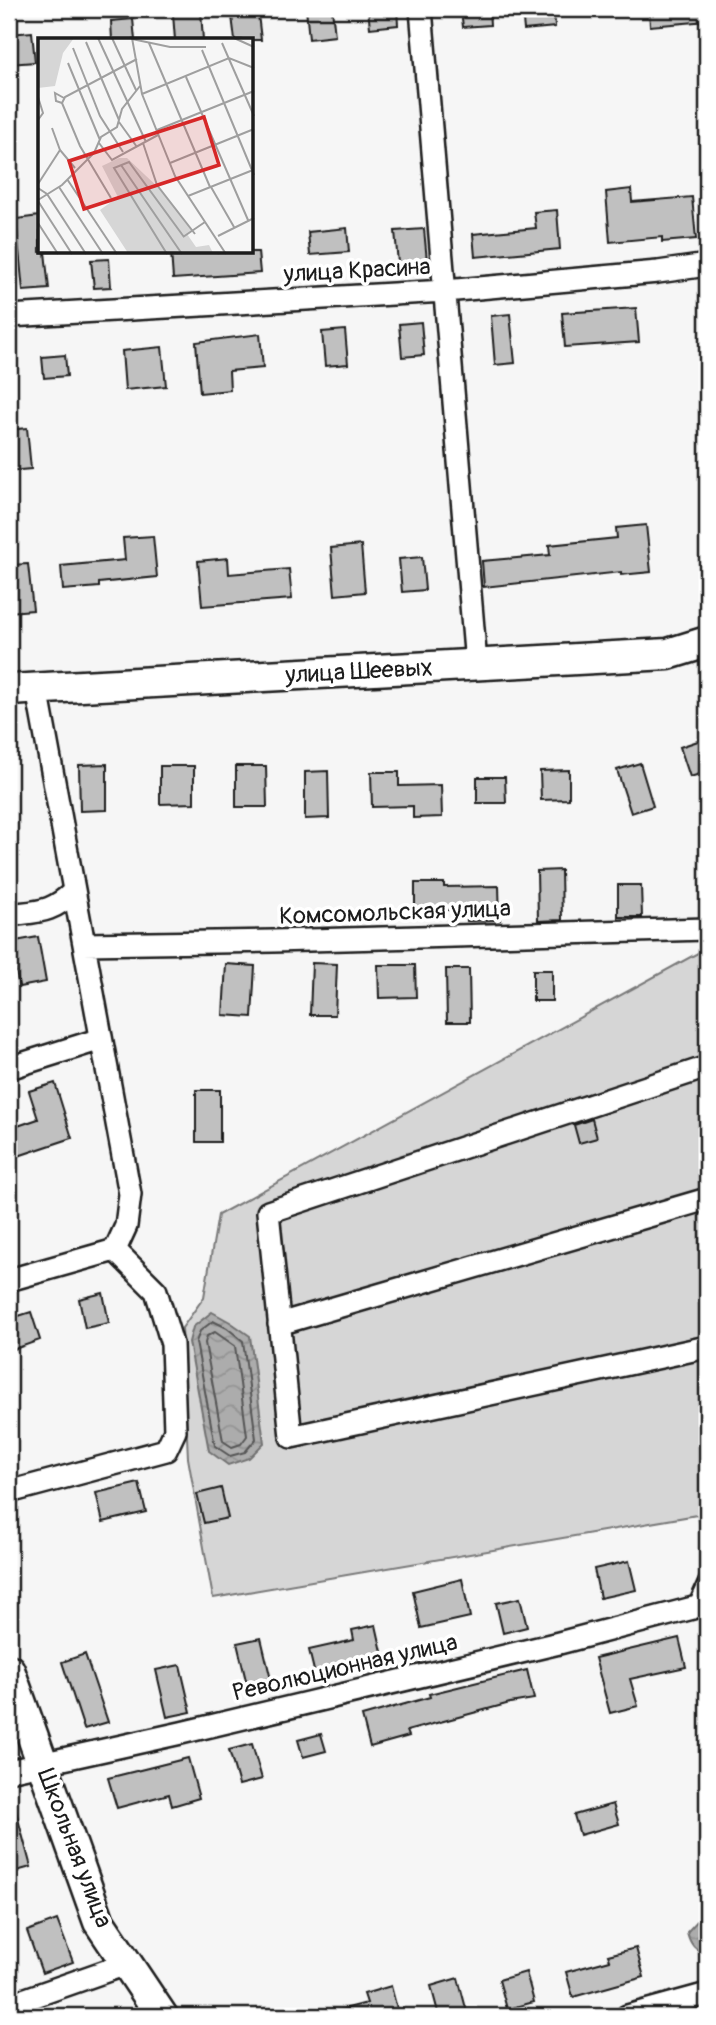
<svg xmlns="http://www.w3.org/2000/svg" width="716" height="2025" font-family="Pangolin,sans-serif">
  <defs>
    <pattern id="water-waves" width="16" height="10" patternUnits="userSpaceOnUse" patternTransform="scale(1.75)"><rect width="16" height="10" fill="#acacac"/><path d="M0 5q4-4 8 0t8 0" fill="none" stroke="#939393"/></pattern>
  </defs>
  <rect width="100%" height="100%" fill="#f6f6f6"/>
  <filter id="ink" filterUnits="userSpaceOnUse"><feTurbulence type="fractalNoise" baseFrequency=".0143" numOctaves="2"/><feDisplacementMap in="SourceGraphic" scale="14" xChannelSelector="R" yChannelSelector="G"/><feConvolveMatrix kernelMatrix="1 2 1 2 8 2 1 2 1" color-interpolation-filters="sRGB"/></filter>
  <g filter="url(#ink)">
    <path fill="#d6d6d6" stroke="#797979" stroke-width="2" d="M707 948V1544L697 1515 213 1598 188 1458 182 1328 204 1297 218 1215Z"/>
    <path fill="url(#water-waves)" stroke="#727272" stroke-width="2" d="M212 1312 230 1322 250 1336 264 1443 249 1458 228 1465 209 1451 189 1342 193 1327Z
      M700 1918H707V1953C695 1951 690 1944 687 1932Z"/>
    <g fill="none" stroke-linecap="round" stroke-linejoin="round">
      <path stroke="#565656" stroke-width="2" d="M213 1321 227 1328 243 1341 256 1439 245 1452 230 1456 215 1446 196 1342 200 1331Z
        M215 1332 235 1346 247 1436 241 1444 232 1447 223 1441 205 1343 207 1336Z"/>
    </g>
    <path fill="#c0c0c0" stroke="#1c1c1c" stroke-width="2" d="M306 9H332L335 36 309 39Z
      M368 9H397L398 25 370 28Z
      M461 9H489L490 25 463 27Z
      M522 9H554L555 27 524 30Z
      M649 9H707V21L650 26Z
      M201 11 203 40H175L173 14Z
      M258 14 261 40H235L232 16Z
      M133 19 135 40H112L111 21Z
      M32 32 35 62 9 64V34Z
      M631 189 632 202 692 197 696 239 662 242V237L610 242 606 192Z
      M557 210 560 249 475 257 473 234 536 228 534 212Z
      M40 216V252H45L49 289 23 291 16 219Z
      M347 228 349 252 310 255 308 232Z
      M424 229 427 261 398 263 395 231Z
      M171 252H258L260 273 173 279Z
      M109 259 111 287 94 288 91 260Z
      M636 308 639 342 565 347 562 313Z
      M510 314 515 363 495 365 491 316Z
      M421 322 424 355 402 357 399 324Z
      M345 330 348 364 325 366 322 332Z
      M260 334 263 368 229 371 230 390 200 393 196 342Z
      M162 347 166 386 125 390 122 351Z
      M65 355 67 376 44 378 42 357Z
      M27 428 31 469 9 471V430Z
      M646 525 651 572 621 575V572L484 587 482 561 550 555 549 545 617 538 616 528Z
      M153 536 157 577 99 583V587L63 590 61 566 125 560 123 538Z
      M361 545 365 592 335 595 331 548Z
      M422 557 425 590 402 592 399 559Z
      M228 558 229 574 289 569 292 599 202 606 198 561Z
      M28 564 33 610 9 612V565Z
      M707 738V772L690 777 680 747Z
      M640 763 653 806 631 813 617 770Z
      M107 764V810L80 811 79 765Z
      M160 766H194V803L160 804Z
      M236 766H266L267 807H236Z
      M569 770V799L541 800 540 771Z
      M328 771 329 818 305 819V772Z
      M371 772H399V786L441 785 442 817 413 818V806L372 807Z
      M477 777H505L506 803H477Z
      M561 870 562 920 538 921 537 871Z
      M415 883H444V887L499 886 500 920 467 921V910H415Z
      M618 885H641L642 917H618Z
      M38 937 46 982 19 987 10 942Z
      M312 963 337 964 335 1015H310Z
      M226 964 255 966 252 1017 223 1015Z
      M378 965H415L416 997 379 998Z
      M446 969H469L470 1022H447Z
      M533 970H552V1001H533Z
      M55 1083 72 1138 9 1159V1129L38 1119 29 1091Z
      M196 1090H220V1142H196Z
      M592 1119 597 1138 579 1143 574 1125Z
      M103 1293 109 1323 85 1328 79 1299Z
      M31 1312 40 1340 12 1350 9 1340V1319Z
      M139 1483 146 1512 103 1522 96 1493Z
      M221 1488 228 1518 204 1523 197 1494Z
      M629 1561 636 1590 600 1598 594 1569Z
      M462 1579 470 1617 421 1628 413 1591Z
      M520 1598 527 1627 503 1633 496 1603Z
      M376 1625 385 1665 316 1679 309 1650 354 1640 352 1630Z
      M261 1638 273 1688 249 1693 237 1643Z
      M679 1638 686 1667 630 1679 638 1706 610 1713 595 1658Z
      M85 1654 108 1722 84 1729 62 1662Z
      M180 1665 191 1712 167 1717 156 1670Z
      M527 1670 534 1699 510 1703 407 1731 409 1736 370 1747 362 1716 430 1697 429 1694Z
      M321 1734 326 1751 303 1757 298 1740Z
      M252 1744 262 1779 239 1785 229 1750Z
      M188 1758 199 1798 172 1806 169 1794 117 1808 108 1778Z
      M9 1804H14L31 1867 9 1873Z
      M613 1804 619 1824 580 1835 574 1815Z
      M57 1920 73 1962 42 1973 27 1931Z
      M636 1948 644 1977 573 1997 566 1972 610 1960 608 1955Z
      M526 1972 534 2002 507 2009 499 1980Z
      M458 1978 468 2016H439L431 1986Z
      M391 1986 399 2016H337L336 2011 367 2003 364 1994Z"/>
    <g fill="none" stroke-linecap="round" stroke-linejoin="round">
      <g stroke="#1c1c1c" stroke-width="16">
        <path id="lane" d="M707 1577 693 1608 707 1616"/>
      </g>
      <g stroke="#1c1c1c" stroke-width="26">
        <path id="street" d="M421 9 476 664
          M9 316 445 291 658 272 707 265
          M37 689 130 1194 126 1226 115 1250
          M9 915C39 911 52 913 74 891
          M84 944 273 941 707 929
          M707 1067 268 1212 291 1437 707 1347
          M9 1068 101 1039
          M9 1280 115 1250
          M279 1324 707 1199
          M9 1492 166 1450 175 1431 172 1344 156 1291 115 1250
          M9 1771 181 1733 559 1643 693 1608
          M9 2005 126 1964
          M627 2016 707 1994"/>
      </g>
      <g stroke="#1c1c1c" stroke-width="35">
        <path id="secondary" d="M9 690 668 654 707 642
          M9 1670 99 1922 162 2016"/>
      </g>
      <use href="#lane" stroke="#fff" stroke-width="10"/>
      <use href="#street" stroke="#fff" stroke-width="21"/>
      <use href="#secondary" stroke="#fff" stroke-width="30"/>
    </g>
  </g>
  <g text-anchor="middle" stroke-width="7" stroke-linejoin="round" paint-order="stroke">
    <g font-size="24" fill="#1c1c1c" stroke="#fff">
      <text transform="translate(357 270) rotate(-3)" y="8">улица Красина</text>
      <text transform="translate(359 671) rotate(-3)" y="8">улица Шеевых</text>
      <text transform="translate(395 912) rotate(-2)" y="8">Комсомольская улица</text>
      <text transform="translate(345 1667) rotate(-13)" y="8">Революционная улица</text>
      <text transform="translate(75 1848) rotate(69)" y="8">Школьная улица</text>
    </g>
  </g>
  <g transform="translate(38 38)">
    <rect width="215" height="215" fill="#f6f6f6"/>
    <path d="M0 0H36L25 15 17 48 0 50Z" fill="#d6d6d6"/>
    <path d="M81 120H89L124 153 154 192 149 196 158 209 171 207 175 215H90L62 172 80 159 64 128Z" fill="#d6d6d6"/>
    <path fill="none" stroke="#9f9f9f" stroke-width="2" d="M60 0 108 104M74 0 98 52M94 0 104 56 137 138 188 216M196 0 216 9M94 1 132 9H168M48 4 81 82M111 5 172 149M184 5 216 78M35 10 62 78 85 114M164 12 216 137M30 25 62 102M148 39 210 182M104 56 191 20 216 30M0 59 5 75 0 82M24 65 42 108 73 160M24 65 27 59 99 21M24 65 18 63 17 55 26 60M81 84 99 109M14 90 22 112 37 130M119 92 216 53M61 105 74 122 120 97M105 105 119 147 157 196M132 125 216 91M83 127 144 216M29 141 79 216M0 146 22 112M21 149 65 216M173 149 196 189M0 150 9 156 48 216M150 158 215 132M0 162 24 147 56 115 63 99 79 89 84 71 102 48M0 163 34 216M0 185 20 216M180 198 216 180M145 199 167 184M129 216 76 130 91 124 146 199"/>
    <path fill="#d62828" fill-opacity="0.15" stroke="#d62828" stroke-width="3.5" d="M166 79 181 127 46 171 31 123Z"/>
    <rect width="215" height="215" fill="none" stroke="#1c1c1c" stroke-width="3.5"/>
  </g>
  <rect width="716" height="2025" fill="none" stroke="#fff" stroke-width="35"/>
  <rect x="18" y="18" width="681" height="1990" fill="none" stroke="#1c1c1c" stroke-width="2.5" filter="url(#ink)"/>
</svg>
